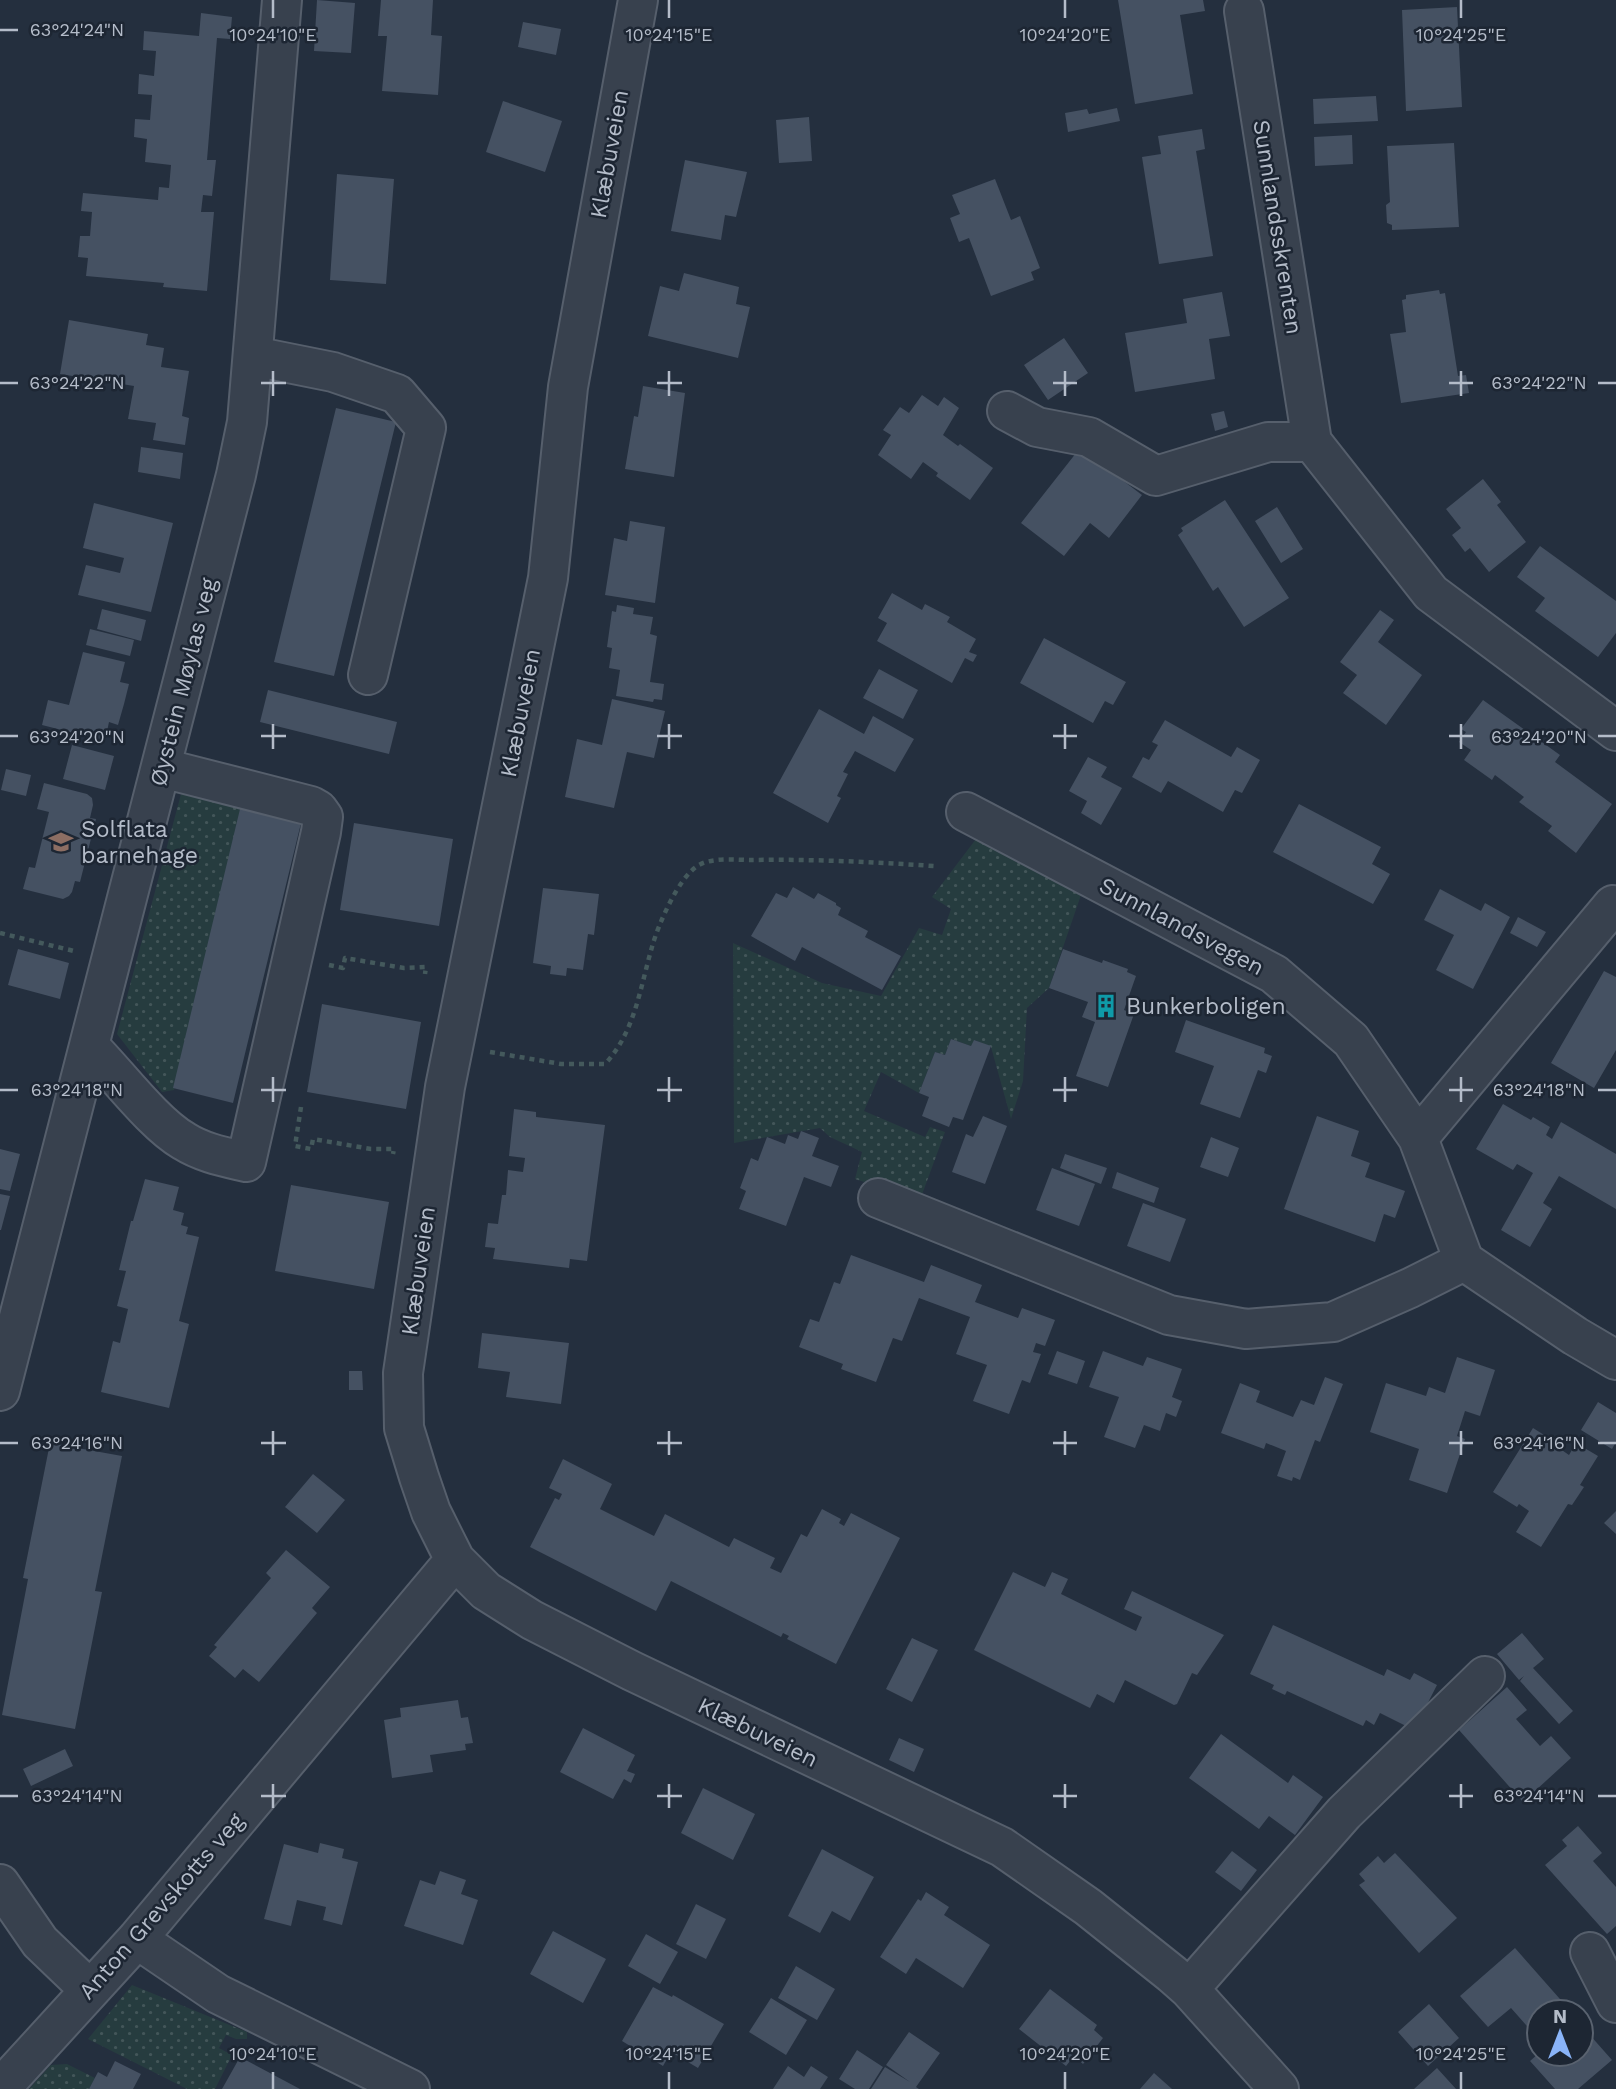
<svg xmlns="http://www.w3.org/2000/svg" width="1616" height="2089" font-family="'Work Sans',sans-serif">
  <defs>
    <pattern id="grass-dots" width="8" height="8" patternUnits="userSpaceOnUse" patternTransform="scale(1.75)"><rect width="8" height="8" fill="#263c3f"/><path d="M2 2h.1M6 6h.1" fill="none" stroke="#435659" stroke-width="1.8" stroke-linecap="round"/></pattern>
  </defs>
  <rect width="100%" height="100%" fill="#242f3e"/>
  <path fill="url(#grass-dots)" d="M181 794 241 808 174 1090 162 1092 117 1034Z
    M976 839 1081 895 1049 988 1027 1008 1023 1081 1011 1119 991 1047 975 1040 971 1046 951 1039 945 1055 935 1052 919 1093 881 1072 864 1111 925 1137 930 1127 945 1132 920 1200 855 1179 862 1152 830 1137 820 1128 734 1143 733 943 822 983 881 996 919 928 942 935 951 909 932 897Z
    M132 1985 247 2032V2039H236L226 2035 219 2048 232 2055 215 2089H187L88 2039Z
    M67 2064 95 2078 89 2089H29L51 2065Z"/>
  <path fill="#455162" d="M317 0 355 3 351 53 314 51Z
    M381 0H433L431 35 442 36 438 95 382 91 387 36H378Z
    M1118 0H1203L1205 11 1180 15 1193 94 1135 104Z
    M1457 7 1462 107 1406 111 1402 10Z
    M201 13 232 17 230 39 217 38 207 160H216L212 196 203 195 201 212H214L207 291 163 287 164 283 86 276 88 258 78 257 80 236H90L92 212 81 211 83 193 158 200 159 187 169 188 171 165 145 162 147 139 134 137 135 119 150 120 152 95 138 94 139 74 154 76 156 51 143 50 144 31 199 36Z
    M523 22 561 29 556 55 518 47Z
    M1376 96 1378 121 1314 124 1313 99Z
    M503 101 562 121 545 172 486 152Z
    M1117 108 1120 121 1068 132 1065 113 1087 109 1089 114Z
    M809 117 812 161 779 163 776 120Z
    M1202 129 1205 149 1196 151 1213 256 1159 264 1142 157 1161 154 1158 136Z
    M1352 135 1353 164 1315 166 1314 137Z
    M1454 143 1459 227 1392 230V225L1387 223 1386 205 1390 202 1387 146Z
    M685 160 747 172 736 217 725 215 721 240 671 231Z
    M337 174 394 179 386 284 330 280Z
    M995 179 1011 220 1020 216 1040 268 1031 272 1034 280 991 296 969 238 959 242 950 218 960 214 952 195Z
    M684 273 739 287 736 304 750 307 738 358 648 336 660 286 679 291Z
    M1439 290 1440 294 1445 293 1458 376 1466 375 1469 393 1401 403 1390 334 1406 332 1402 300 1406 299V295Z
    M1222 292 1230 336 1209 339 1215 379 1135 392 1125 333 1187 323 1183 299Z
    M69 320 148 334 146 345 164 348 161 367 189 371 182 416 189 418 185 445 153 440 156 423 128 419 134 386 60 374Z
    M1064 338 1088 373 1048 400 1024 365Z
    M643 386 685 393 674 477 625 469 634 416 638 417Z
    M922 395 938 406 944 397 959 408 943 435 958 446 960 444 993 468 970 500 936 476 938 473 923 462 911 479 878 455 891 435 883 430 900 407 909 413Z
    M336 408 396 422 334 676 274 662Z
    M1224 411 1228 427 1215 431 1211 414Z
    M141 447 183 453 180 479 138 472Z
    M1080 448 1142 495 1109 538 1090 523 1064 556 1021 523Z
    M1483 479 1501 502 1497 505 1526 542 1489 572 1470 548 1465 552 1452 535 1461 528 1446 509Z
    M1225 500 1289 598 1244 627 1218 587 1213 591 1178 535 1183 531 1181 528Z
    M94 503 173 523 151 612 78 595 86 565 120 573 124 558 83 548Z
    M1277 507 1303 549 1281 563 1255 521Z
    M630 521 665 527 655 603 605 595 614 538 627 541Z
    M1540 546 1616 601V633L1598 657 1535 611 1545 598 1517 577Z
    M892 593 922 610 925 604 950 617 947 622 976 639 969 652 977 655 973 662 965 658 952 683 877 641 887 623 878 618Z
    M617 605 634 608 633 614 653 617 650 634 657 636 650 682 664 684 662 700 654 699 653 702 616 696 620 670 609 668 612 648 607 647 612 611 616 612Z
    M102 609 146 620 141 641 97 629Z
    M1380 610 1394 620 1378 642 1422 675 1386 725 1343 693 1357 675 1340 662Z
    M90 629 134 640 130 656 86 645Z
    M1044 638 1126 682 1113 705 1105 701 1093 723 1020 683Z
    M83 652 125 662 120 682 129 684 124 704 118 725 109 722 105 741 42 725 48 700 69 705Z
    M879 669 918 690 903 719 863 698Z
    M268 690 397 722 389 754 260 722Z
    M612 699 665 711 654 758 627 752 614 808 565 797 577 739 602 745Z
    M1483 700 1560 755 1555 762 1612 804 1576 853 1548 831 1552 826 1519 802 1524 797 1495 775 1492 780 1464 760 1471 750 1459 742 1466 732 1461 729Z
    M819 709 864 734 873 716 914 739 895 772 855 751 843 772 848 774 837 796 841 798 828 823 773 793Z
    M1165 720 1231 757 1237 747 1260 760 1242 793 1235 790 1223 812 1168 781 1161 793 1132 777 1143 757 1149 760 1158 745 1152 742Z
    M72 745 114 756 105 790 63 779Z
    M1088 757 1107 767 1101 777 1122 788 1101 825 1081 813 1087 801 1069 791Z
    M6 769 31 775 26 796 1 790Z
    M44 783 87 794 92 798 93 805 90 818 96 819 80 882 75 881 72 892 69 896 63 899 23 889 29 867 35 868 49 812 37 809Z
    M1299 804 1381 847 1372 864 1390 874 1373 904 1273 852Z
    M240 809 301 823 233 1103 173 1088Z
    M354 823 453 839 439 926 340 910Z
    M793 887 814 899 818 893 836 903V905L841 908 838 915 868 931 865 937 901 956 882 990 802 947 795 961 751 936 776 893 787 898Z
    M543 888 599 894 594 935 588 934 583 970 567 968 566 976 550 974 551 966 533 963Z
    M1440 889 1481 911 1485 903 1510 917 1473 989 1436 970 1454 935 1424 920Z
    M1518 917 1546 932 1537 947 1510 933Z
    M18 949 69 963 60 999 8 985Z
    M1063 949 1102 963 1103 960 1128 969 1127 972 1136 976 1124 1010 1134 1014 1108 1087 1076 1076 1095 1022 1082 1017 1088 1002 1049 988Z
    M1604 971 1616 977V1050L1594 1088 1551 1063Z
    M322 1004 421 1022 406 1109 307 1092Z
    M1186 1020 1265 1048 1264 1053 1272 1056 1266 1073 1258 1070 1240 1118 1200 1104 1214 1066 1175 1052Z
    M951 1039 971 1046 974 1040 991 1046 963 1120 953 1117 949 1127 922 1116 929 1097 919 1093 935 1052 945 1055Z
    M1503 1104 1531 1120 1533 1117 1550 1127 1546 1135 1552 1139 1561 1122 1616 1154V1209L1559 1176 1543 1203 1552 1209 1530 1247 1501 1230 1533 1173 1517 1164 1513 1170 1476 1149Z
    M514 1109 536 1112V1117L605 1125 587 1261 570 1259 569 1268 493 1259 495 1248 485 1247 488 1223 498 1224 502 1195H506L508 1170 523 1172 525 1158 509 1156Z
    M983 1116 1007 1126 985 1184 952 1172 966 1134 973 1137Z
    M1317 1116 1359 1131 1351 1156 1370 1163 1365 1177 1405 1191 1395 1218 1384 1214 1375 1242 1284 1209Z
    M801 1131 819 1138 812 1156 839 1166 831 1187 804 1177 786 1226 739 1209 746 1191 740 1188 751 1158 758 1161 767 1137 785 1144 788 1135 798 1139Z
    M1211 1137 1239 1148 1228 1177 1200 1167Z
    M0 1149 20 1154 10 1191 0 1189Z
    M1065 1154 1107 1168 1101 1184 1060 1168Z
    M1052 1168 1095 1184 1079 1226 1036 1210Z
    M1117 1172 1159 1188 1154 1203 1112 1188Z
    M145 1179 179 1187 173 1210 184 1213 181 1225 188 1227 186 1234 199 1237 179 1321 189 1324 169 1408 101 1392 113 1341 120 1343 128 1309 117 1306 126 1271 119 1270 131 1221H133Z
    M291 1185 389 1202 374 1289 275 1271Z
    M0 1194 10 1196 1 1230H0Z
    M1143 1203 1186 1219 1170 1262 1127 1246Z
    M851 1255 924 1282 931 1265 982 1285 975 1302 1018 1318 1022 1308 1055 1320 1045 1346 1036 1343 1033 1352 1041 1354 1030 1383 1022 1380 1009 1414 973 1401 987 1365 956 1354 970 1317 919 1298 902 1341 893 1338 876 1382 841 1369 843 1364 799 1347 810 1319 819 1322 834 1282 840 1284Z
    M482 1333 569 1343 561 1404 506 1397 510 1372 478 1368Z
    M1057 1351 1085 1361 1077 1384 1048 1374Z
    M1103 1351 1143 1366 1147 1357 1182 1369 1172 1397 1182 1401 1176 1417 1166 1413 1160 1431 1144 1425 1135 1448 1104 1437 1119 1397 1089 1387Z
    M1457 1357 1495 1370 1480 1416 1465 1411 1457 1436 1465 1439 1447 1493 1409 1480 1419 1449 1370 1432 1386 1383 1426 1396 1429 1387 1445 1393Z
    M349 1371H362L363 1390H349Z
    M1325 1377 1343 1384 1320 1442 1315 1440 1300 1480 1293 1477 1292 1481 1277 1476 1286 1451 1266 1443 1264 1449 1221 1433 1240 1383 1260 1391 1256 1402 1293 1417 1301 1400 1314 1405Z
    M1598 1402 1616 1413V1442L1612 1449 1581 1430Z
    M1533 1428 1557 1443 1556 1446 1569 1455 1576 1443 1598 1456 1580 1485 1584 1487 1572 1505 1568 1504 1541 1547 1516 1532 1529 1511 1519 1504 1517 1507 1493 1492Z
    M50 1443 122 1456 95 1591 102 1592 75 1729 2 1715 28 1579 23 1578Z
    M563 1459 612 1484 600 1509 654 1536 665 1514 729 1547 734 1538 775 1558 770 1568 781 1573 801 1534 807 1537 822 1509 841 1519 839 1523 844 1526 851 1513 900 1538 836 1664 787 1639 789 1636 783 1633 781 1637 671 1581 656 1611 530 1547 555 1498 559 1500 562 1494 549 1488Z
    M313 1474 345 1500 317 1533 285 1507Z
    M1616 1511V1534L1604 1523Z
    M286 1550 330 1587 312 1608 317 1613 259 1682 243 1669 235 1678 209 1656 217 1647 214 1645 271 1578 266 1573Z
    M1013 1572 1045 1587 1052 1572 1068 1579 1061 1594 1136 1631 1142 1617 1124 1609 1132 1591 1224 1635 1197 1675 1192 1673 1177 1704 1174 1705 1125 1680 1114 1703 1097 1694 1090 1708 974 1650Z
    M1273 1625 1384 1676 1387 1669 1410 1680 1414 1673 1437 1685 1414 1730 1380 1713 1374 1725 1366 1720 1363 1726 1287 1691 1285 1695 1272 1689 1274 1685 1250 1674Z
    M1522 1633 1544 1659 1533 1668 1573 1711 1559 1724 1520 1681 1524 1676 1519 1680 1497 1654Z
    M912 1638 938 1650 912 1702 886 1689Z
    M1507 1687 1527 1710 1516 1719 1540 1746 1551 1736 1571 1758 1523 1802 1459 1730Z
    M458 1700 461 1718 468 1717 473 1743 465 1744 466 1750 430 1755 433 1772 392 1778 384 1720 401 1717 400 1708Z
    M583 1728 635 1755 627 1771 635 1774 631 1783 624 1779 613 1799 560 1772Z
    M1221 1734 1288 1783 1293 1775 1323 1797 1295 1835 1269 1816 1259 1829 1189 1778Z
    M899 1738 924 1749 914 1772 889 1760Z
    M65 1749 73 1766 31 1786 23 1769Z
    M703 1788 755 1814 733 1860 681 1833Z
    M1578 1826 1602 1853 1593 1861 1616 1887V1926L1607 1934 1545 1865 1567 1846 1562 1840Z
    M320 1843 344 1849 342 1858 358 1862 342 1925 323 1920 326 1907 297 1900 291 1926 264 1919 284 1844 318 1853Z
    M822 1849 874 1877 850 1921 832 1911 820 1933 788 1916Z
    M1232 1851 1257 1870 1241 1891 1215 1872Z
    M1395 1853 1457 1918 1419 1953 1359 1885 1365 1881 1359 1874 1378 1856 1384 1863Z
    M440 1871 466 1880 461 1894 478 1900 463 1945 404 1926 420 1880 435 1885Z
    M926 1892 949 1907 944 1915 990 1945 963 1988 916 1958 906 1974 880 1957 918 1899 921 1901Z
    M696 1904 726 1919 706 1959 676 1944Z
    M553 1931 606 1959 583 2003 530 1974Z
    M646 1934 678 1952 660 1984 628 1966Z
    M1515 1948 1567 2007 1561 2012H1539V2031L1535 2035 1511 2008 1488 2027 1460 1996Z
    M796 1966 835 1989 817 2020 778 1998Z
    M653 1987 672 1997 673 1995 724 2024 698 2068 671 2052 663 2066 622 2041Z
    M1050 1989 1097 2025 1094 2030 1103 2038 1083 2064 1074 2056 1066 2066 1019 2029Z
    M771 1998 807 2020 786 2055 749 2032Z
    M1429 2004 1459 2038 1428 2066 1398 2032Z
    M1581 2025 1612 2060 1578 2089H1555L1530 2061 1538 2054H1581Z
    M909 2032 940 2053 916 2087 919 2089H871L885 2067 910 2082 886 2065Z
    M857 2050 883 2067 869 2089H855L839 2079Z
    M240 2057 300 2089H222Z
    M115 2061 141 2074 133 2089H89L98 2072 107 2077Z
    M788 2066 804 2077 811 2066 828 2077 820 2089H773Z
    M1437 2068 1456 2089H1414Z
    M1154 2073 1172 2089H1140Z"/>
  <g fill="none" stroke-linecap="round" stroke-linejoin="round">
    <g stroke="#565f6c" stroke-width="42">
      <path id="minor" d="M638 0 568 387 548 578 445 1087 403 1373 404 1428 419 1477 431 1512 455 1560 486 1591 532 1620 632 1671 1002 1847 1088 1907 1172 1974 1189 1989 1279 2089
        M1244 11 1312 442 1431 593 1616 731
        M253 356 333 372 397 394 426 428 368 675
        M1007 411 1037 427 1089 437 1156 476 1268 442H1312
        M966 812 1274 974 1351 1040 1418 1138 1464 1261 1575 1336 1616 1360
        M90 1047C117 1074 153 1123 184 1141 203 1153 225 1157 246 1162L321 832 323 817 318 810 311 806 162 768
        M1418 1138 1613 905
        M878 1198 1169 1315 1246 1329 1333 1322 1410 1288 1464 1261
        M0 1391 236 475 247 422 282 0
        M0 1884 40 1942 89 1989
        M137 1939 218 1994 410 2089
        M1590 1952 1616 2003
        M1189 1989 1344 1813 1485 1676
        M0 2089 137 1939 455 1560"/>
    </g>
    <path stroke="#44595c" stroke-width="4.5" stroke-dasharray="5 5" stroke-linecap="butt" d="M0 933 74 951
      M329 965 343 968 345 958 404 968 426 967 425 974
      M490 1052 561 1064H605C635 1032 640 988 652 947 658 925 679 876 699 865 713 857 737 860 752 860 813 859 873 862 934 866
      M301 1107 295 1146 311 1149 313 1139 371 1149H394L393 1154"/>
    <use href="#minor" stroke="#38414e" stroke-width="38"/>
  </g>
  <path fill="none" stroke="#b4bcc9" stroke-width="2.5" d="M273 0V18M669 0V18M1065 0V18M1461 0V18M0 30H18M273 371V396M669 371V396M1065 371V396M1461 371V396M0 383H18M261 383H286M657 383H682M1053 383H1077M1449 383H1473M1598 383H1616M273 724V749M669 724V749M1065 724V749M1461 724V749M0 736H18M261 736H286M657 736H682M1053 736H1077M1449 736H1473M1598 736H1616M273 1077V1102M669 1077V1102M1065 1077V1102M1461 1077V1102M0 1090H18M261 1090H286M657 1090H682M1053 1090H1077M1449 1090H1473M1598 1090H1616M273 1431V1455M669 1431V1455M1065 1431V1455M1461 1431V1455M0 1443H18M261 1443H286M657 1443H682M1053 1443H1077M1449 1443H1473M1598 1443H1616M273 1784V1808M669 1784V1808M1065 1784V1808M1461 1784V1808M0 1796H18M261 1796H286M657 1796H682M1053 1796H1077M1449 1796H1473M1598 1796H1616M273 2072V2089M669 2072V2089M1065 2072V2089M1461 2072V2089"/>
  <defs>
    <g id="school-bare" transform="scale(1.89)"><path d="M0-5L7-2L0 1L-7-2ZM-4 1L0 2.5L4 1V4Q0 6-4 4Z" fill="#8d6e63" stroke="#1d2633" stroke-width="2.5" paint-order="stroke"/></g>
    <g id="building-bare" transform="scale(1.89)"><path d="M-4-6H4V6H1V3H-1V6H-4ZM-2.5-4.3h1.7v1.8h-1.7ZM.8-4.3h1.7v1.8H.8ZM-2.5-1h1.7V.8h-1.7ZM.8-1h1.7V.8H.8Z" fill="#0f9aa8" stroke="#1d2633" stroke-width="2.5" paint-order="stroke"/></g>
  </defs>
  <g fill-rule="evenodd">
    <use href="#school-bare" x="61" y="842"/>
    <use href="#building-bare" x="1106" y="1006"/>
  </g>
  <g text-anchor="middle" stroke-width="5" stroke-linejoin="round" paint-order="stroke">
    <g font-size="23" fill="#b4bcc9" stroke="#1d2633">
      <text transform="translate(609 154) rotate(-80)" y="8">Klæbuveien</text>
      <text transform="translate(1278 227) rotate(81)" y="8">Sunnlandsskrenten</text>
      <text transform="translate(183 682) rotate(-76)" y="8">Øystein Møylas veg</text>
      <text transform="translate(520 713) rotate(-79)" y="8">Klæbuveien</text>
      <text transform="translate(1182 926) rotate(28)" y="8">Sunnlandsvegen</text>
      <text transform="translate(418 1271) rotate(-82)" y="8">Klæbuveien</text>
      <text transform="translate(758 1732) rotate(26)" y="8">Klæbuveien</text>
      <text transform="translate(161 1906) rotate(-49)" y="8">Anton Grevskotts veg</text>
    </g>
    <g font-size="23" fill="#b4bcc9" stroke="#1d2633" text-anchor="start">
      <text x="81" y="837">Solflata<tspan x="81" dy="26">barnehage</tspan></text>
      <text x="1126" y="1014">Bunkerboligen</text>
    </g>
  </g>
  <g font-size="18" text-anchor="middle" fill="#b4bcc9" stroke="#1d2633" stroke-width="5" stroke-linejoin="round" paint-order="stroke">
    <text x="77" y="36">63°24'24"N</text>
    <text x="273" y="41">10°24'10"E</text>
    <text x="669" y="41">10°24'15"E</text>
    <text x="1065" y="41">10°24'20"E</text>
    <text x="1461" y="41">10°24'25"E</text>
    <text x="77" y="389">63°24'22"N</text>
    <text x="1539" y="389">63°24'22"N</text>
    <text x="77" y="743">63°24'20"N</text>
    <text x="1539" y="743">63°24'20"N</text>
    <text x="77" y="1096">63°24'18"N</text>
    <text x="1539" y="1096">63°24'18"N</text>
    <text x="77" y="1449">63°24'16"N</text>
    <text x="1539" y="1449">63°24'16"N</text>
    <text x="77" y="1802">63°24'14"N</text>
    <text x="1539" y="1802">63°24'14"N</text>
    <text x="273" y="2060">10°24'10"E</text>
    <text x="669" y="2060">10°24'15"E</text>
    <text x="1065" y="2060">10°24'20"E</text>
    <text x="1461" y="2060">10°24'25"E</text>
  </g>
  <g transform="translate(1560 2033)"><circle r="33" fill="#1d2633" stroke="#59626f" stroke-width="2"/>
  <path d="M0-5L12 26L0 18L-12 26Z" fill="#8ab4f8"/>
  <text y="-10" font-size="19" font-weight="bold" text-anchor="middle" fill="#b4bcc9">N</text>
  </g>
</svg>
